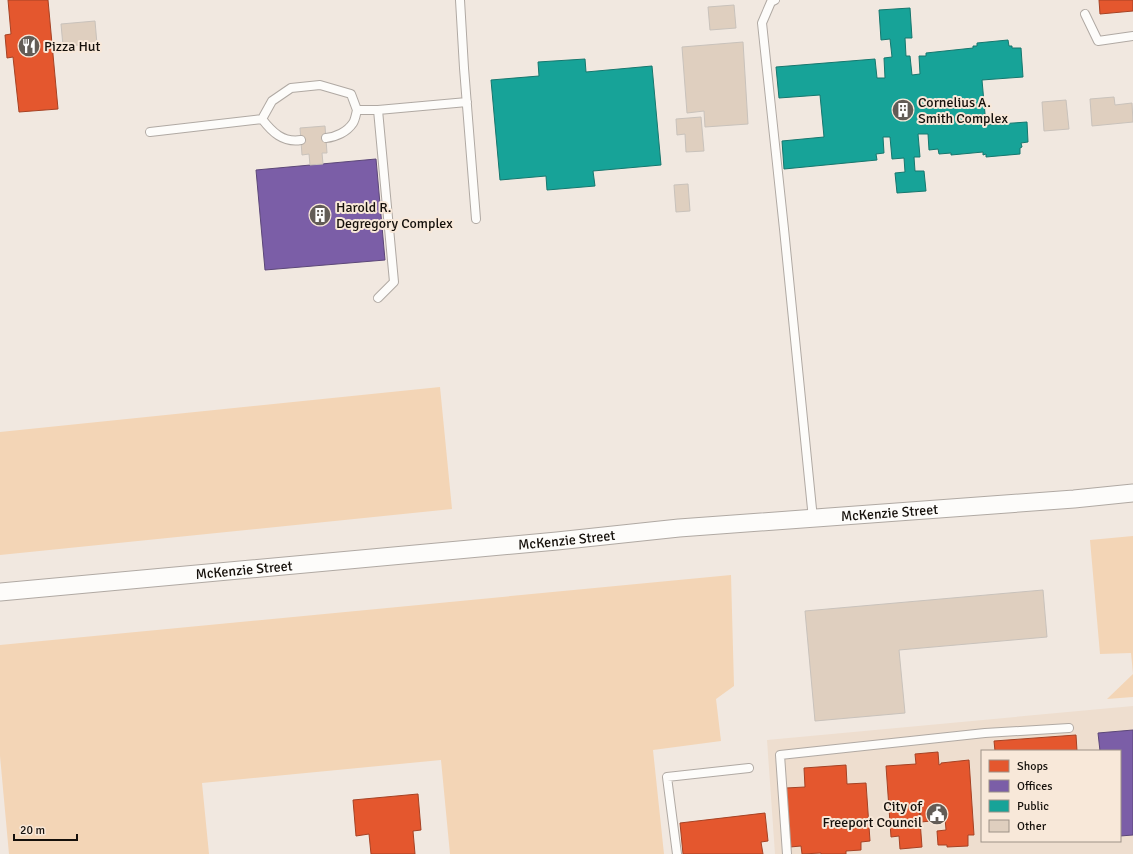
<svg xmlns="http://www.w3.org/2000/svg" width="1133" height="854" font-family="Signika,sans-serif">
  <rect width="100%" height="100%" fill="#f1e8e0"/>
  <path fill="#eedecf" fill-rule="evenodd" d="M1133 706V854H775L767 740ZM982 751H1120V841H982Z"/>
  <path fill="#f3d5b6" d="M440 387 452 509 0 555V432Z
    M1133 536V697L1107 699 1133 674 1131 653 1100 654 1090 540Z
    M731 575 734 686 716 699 721 741 653 750 664 854H450L441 760 202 783 209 854H9L0 756V645Z"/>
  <path fill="#e4572e" stroke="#a64224" d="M8 0H48L58 109 19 112 13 57 7 58 5 35 11 34Z
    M1099 0H1133V11L1100 14Z
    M1076 735 1077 751H995L994 741Z
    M938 752 939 765 941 764V763L969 760 974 835H968V846L947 847V845H938L937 831 946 830 944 805H940L941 820 921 822 920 807H919L922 847 900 849 899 836 891 837 886 766 916 764 915 754Z
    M846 765 847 784 866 783 870 841 861 842V850L846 851V854H821V853L802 854 801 846 790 847 786 788 805 787 804 768Z
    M418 794 421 830 413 831 415 854H371L369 834 356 836 353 800Z
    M765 813 768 841 761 842 763 854H683L680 823Z"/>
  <path fill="#7b5ea7" stroke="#5c4778" d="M376 159 385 260 265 270 256 170Z
    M1133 730V835L1120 836V751H1100L1098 733Z"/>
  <path fill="#17a398" stroke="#16776e" d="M910 8 912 38H905L906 56H910L912 75 920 74 919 56H926V53L973 48V46H977V43L1008 40 1009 46H1012V48H1021L1023 77 982 80 986 125 1027 122 1028 142 1021 143 1022 147 1020 148V154L986 157V154L983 155V152L951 155V153L939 154 938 149 929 150 928 134H918L920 157H914L915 171H924L926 191 897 193 895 173 905 172 904 158 892 159 890 137H883L884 153 876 154 877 160 784 169 782 141 824 137 820 95 779 98 776 67 875 59 877 78H885L884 58 892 57 890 39 881 40 879 10Z
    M585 59 586 72 652 66 661 165 593 171 595 186 547 190 546 176 500 180 491 80 539 76 538 62Z"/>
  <path fill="#dfcfbf" stroke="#c9c2bb" d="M734 5 736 28 710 30 708 7Z
    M95 21 97 44 63 46 61 24Z
    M743 42 748 124 705 127 704 111 687 113 682 47Z
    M1114 97 1115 105 1132 103 1133 122 1092 126 1090 99Z
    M1066 100 1069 129 1044 131 1042 102Z
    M701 117 704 151 686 152 685 134 677 135 676 119Z
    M325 126 327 153H322L323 164 310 165 309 154 302 155 300 128Z
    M688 184 690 211 676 212 674 185Z
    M1043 590 1047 637 899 650 905 713 815 721 805 611Z"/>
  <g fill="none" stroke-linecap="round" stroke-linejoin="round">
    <g stroke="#b0a9a3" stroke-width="10">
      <path id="service" d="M460 0 464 68 476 219
        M775 0 771 2 762 23 784 229 813 519
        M1085 14 1098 41 1133 36
        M357 110H378L394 282 378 298
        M378 110 467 102
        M262 119 272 101 291 88 320 85 351 94 357 110C356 114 355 120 353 123 347 132 336 137 326 138
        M262 119C272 132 283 143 301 140
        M150 132 262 119
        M677 854 667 777 749 768
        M787 854 780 755 985 733 1069 728"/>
    </g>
    <g stroke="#b0a9a3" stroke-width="19">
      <g id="minor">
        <path id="s1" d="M0 592 557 541 679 528 1074 499 1133 493"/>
      </g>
    </g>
    <use href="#service" stroke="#fdfcfa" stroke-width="8"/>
    <use href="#minor" stroke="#fdfcfa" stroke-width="17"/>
  </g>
  <defs>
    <g id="restaurant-disc" transform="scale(1.15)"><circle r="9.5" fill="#625c56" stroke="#f8e8d9"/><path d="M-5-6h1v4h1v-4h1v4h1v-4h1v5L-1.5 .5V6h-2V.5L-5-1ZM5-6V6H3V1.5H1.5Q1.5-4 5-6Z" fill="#fff"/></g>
    <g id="building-disc" transform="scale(1.15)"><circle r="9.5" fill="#625c56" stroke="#f8e8d9"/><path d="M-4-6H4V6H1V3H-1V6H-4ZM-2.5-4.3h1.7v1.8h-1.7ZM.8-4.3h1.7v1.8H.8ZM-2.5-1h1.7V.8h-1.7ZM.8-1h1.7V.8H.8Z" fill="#fff"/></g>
    <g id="civic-disc" transform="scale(1.15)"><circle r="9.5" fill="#625c56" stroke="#f8e8d9"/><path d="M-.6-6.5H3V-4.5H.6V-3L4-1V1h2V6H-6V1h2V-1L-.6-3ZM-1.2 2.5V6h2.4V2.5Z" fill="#fff"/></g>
  </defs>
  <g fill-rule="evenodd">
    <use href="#restaurant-disc" x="29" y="46"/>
    <use href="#building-disc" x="903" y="110"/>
    <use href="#building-disc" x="320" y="215"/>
    <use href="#civic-disc" x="937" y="814"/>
  </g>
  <g text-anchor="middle" stroke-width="4" stroke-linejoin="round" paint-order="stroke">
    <g font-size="14" fill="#15100b" stroke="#f8e8d9" text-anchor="start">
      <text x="44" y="51">Pizza Hut</text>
      <text x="918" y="107">Cornelius A.<tspan x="918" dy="16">Smith Complex</tspan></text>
      <text x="336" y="212">Harold R.<tspan x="336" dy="16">Degregory Complex</tspan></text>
      <text x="922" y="811" text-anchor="end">City of<tspan x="922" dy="16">Freeport Council</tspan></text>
    </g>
    <g font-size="14" fill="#15100b" stroke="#f8e8d9">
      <text dy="5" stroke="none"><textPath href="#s1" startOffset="893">McKenzie Street</textPath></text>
      <text dy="5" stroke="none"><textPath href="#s1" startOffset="569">McKenzie Street</textPath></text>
      <text dy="5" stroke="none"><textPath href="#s1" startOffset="245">McKenzie Street</textPath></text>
    </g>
  </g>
  <rect x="981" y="750" width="140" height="92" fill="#f8e8d9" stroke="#9d9287"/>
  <rect x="989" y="760" width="20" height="12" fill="#e4572e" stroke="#9d9287"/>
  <text x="1017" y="770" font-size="12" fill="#15100b">Shops</text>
  <rect x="989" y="780" width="20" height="12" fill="#7b5ea7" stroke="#9d9287"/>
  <text x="1017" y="790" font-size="12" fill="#15100b">Offices</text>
  <rect x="989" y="800" width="20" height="12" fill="#17a398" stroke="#9d9287"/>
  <text x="1017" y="810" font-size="12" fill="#15100b">Public</text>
  <rect x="989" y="820" width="20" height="12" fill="#dfcfbf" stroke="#9d9287"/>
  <text x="1017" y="830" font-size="12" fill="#15100b">Other</text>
  <path d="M14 834v6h63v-6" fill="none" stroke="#15100b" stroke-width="2"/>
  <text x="20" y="834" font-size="12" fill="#15100b" stroke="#f8e8d9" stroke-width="3" paint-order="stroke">20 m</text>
</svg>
